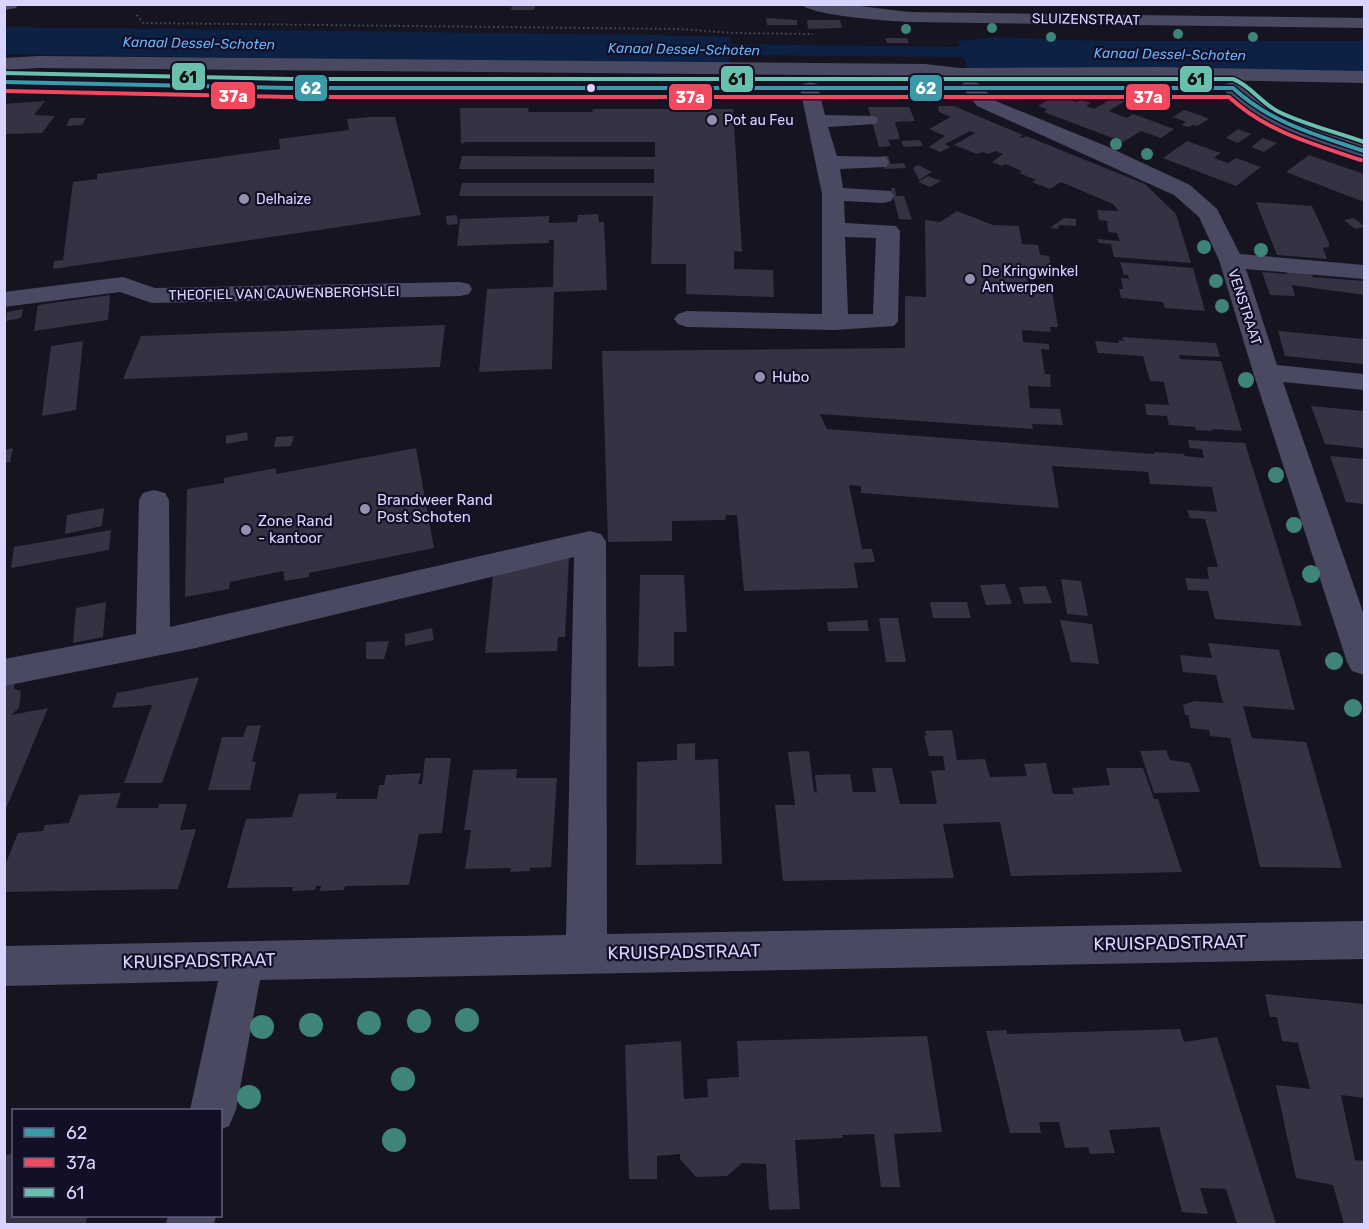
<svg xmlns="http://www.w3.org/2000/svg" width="1369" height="1229" font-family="Rubik,sans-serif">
  <rect width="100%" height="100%" fill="#161421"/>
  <path fill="#0d2144" d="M5 27 655 35 732 37 729 42 731 44 951 47 959 46V41L994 37 1099 41H1364V72L968 70 964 58 961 57 733 55 730 56 729 63 690 65 5 54Z"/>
  <path fill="#343243" d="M512 4H536L534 10H511Z
    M766 18 797 20V25H767Z
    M807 20H840L842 28 808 29Z
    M885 38H907L909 43H887Z
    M1057 95 1077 102 1081 100 1091 103 1086 106 1094 109 1116 96H1133L1109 111 1127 118 1133 114 1174 129 1161 138 1141 131 1123 142 1044 112 1047 109 1038 106Z
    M45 101 34 115 55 116 42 133 7 134 4 136V104Z
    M938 106H954L1023 135 1020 137 1022 138 1026 136 1145 184 1176 214 1191 263 1114 257 1111 244 1099 243 1097 239 1120 241 1117 233 1108 232 1107 221 1099 220 1097 210 1119 211 1113 204 1061 182 1050 189 1032 182 1036 180 1019 173 1022 171 1005 164 1002 166 992 162 1003 154 995 151 989 154 982 152 977 154 954 145 975 133 970 131 945 144 950 147 940 152 929 147 945 136 929 129 951 117 939 112Z
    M868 107H909L915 121 895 122 900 139 888 140 891 146 879 147Z
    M460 108H529L528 112H592L593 109H733L742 252 734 251V269L773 270 774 297 686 294V264H651L653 196H459L462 183H654V169H459L462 156 655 157V142H466L461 144Z
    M1184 110 1197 114 1209 119 1197 126 1193 125 1188 127 1181 125 1186 122 1173 117Z
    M371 117H395L421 215 53 269 54 261 63 260 73 182 97 179V174L280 149 279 139 349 130 347 119Z
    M70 118H86L82 125 66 126Z
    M1238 129 1251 134 1238 143 1226 138Z
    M1263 138 1277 143 1264 152 1251 147Z
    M920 140 923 146 904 147 901 141Z
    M1187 141 1221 153 1214 158 1228 163 1236 158 1261 167 1236 186 1163 158Z
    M1309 155 1364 174V202L1286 172Z
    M881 156H888L891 164 904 163 906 168 885 169Z
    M918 165 932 172 919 180 913 168Z
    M928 176 941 181 930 187 918 182Z
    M891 188H895L896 196H904L912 220 899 219Z
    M1256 202 1312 206 1329 243V247L1323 248 1327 259 1277 255Z
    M957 211 993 225 1019 226 1022 244 1038 245 1040 255 1049 256 1052 271 1044 270 1045 279 1027 278 1028 287H1032L1031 284 1051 285 1058 327H1050L1051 332 1022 330 1023 342 1049 344V350L1041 349 1045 374H1050L1051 387 1028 386 1030 408 1060 409 1063 425 1032 424 1033 429 820 414 827 429 1154 454V452L1184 454 1185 456 1204 458 1202 449 1190 448 1188 440 1245 443 1302 626 1215 619 1208 591 1188 590 1185 578 1209 579 1207 567H1218L1205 519 1190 518 1187 510 1217 512 1212 487 1150 484 1148 472 1052 466 1059 508 861 493V486L849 485 862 549H872L875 562 854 563 858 588 744 591 737 515H726L725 520 672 521V541L608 542 602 351 905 348V296L926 297 925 220 940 222Z
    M598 214 599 222H604L607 290 554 292 552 369 479 372 487 289 553 287 554 240H549V243L457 246 460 219 549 216V223L577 222 578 215Z
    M457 215 458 224 447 225 446 216Z
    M1064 218 1076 219V226L1059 225 1058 229 1050 228Z
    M1354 218 1364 226V227L1355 229 1344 220Z
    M1120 262 1193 268 1205 311 1165 308 1163 302 1121 298 1119 289H1123L1121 278 1129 279 1128 275H1124Z
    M1286 271 1311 272 1313 277 1364 281V295L1292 285 1295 296 1270 295 1262 272 1287 274Z
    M110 295 108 320 34 331 38 305Z
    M23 309 21 318 6 321 7 312Z
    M445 325 440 367 123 379 141 336Z
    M1278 331 1364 339V364L1285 356Z
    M1122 337 1216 343 1220 357 1179 355 1180 359 1221 361 1242 431 1212 429 1213 431 1196 430 1195 427 1169 425 1167 416 1147 415 1145 404 1169 405 1164 382 1150 381 1143 356 1098 353 1095 341 1119 343 1118 340 1124 341Z
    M83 341 76 410 42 416 51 346Z
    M1311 406 1364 411V448L1325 444Z
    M247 432 248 440 226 444V436Z
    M294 436 291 446 274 447 276 437Z
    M13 448 10 462 4 463V450Z
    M416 448 434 548 309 573V577L285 581 283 571 230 582 229 589 185 597 187 489 224 483V478L276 468V474Z
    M1330 456 1364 459V504L1346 502Z
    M104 508 102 526 65 534 67 515Z
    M111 530 109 550 11 568 14 547Z
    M569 558 565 637H558L557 651 485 653 493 575Z
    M640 575H684L687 632H674V666L638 667Z
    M1061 579 1081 581 1088 616 1067 614Z
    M1005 584 1012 604 986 605 980 585Z
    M1046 586 1052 603 1024 604 1019 587Z
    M106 602 103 637 73 643 76 608Z
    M930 602H967L971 618H933Z
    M879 618H898L906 662H886Z
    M867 620 869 631H828L827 622Z
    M1060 620 1092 624 1099 664 1071 662Z
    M432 628 434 640 405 646V634Z
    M389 641 384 659H366V642Z
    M1208 643 1279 650 1295 710 1243 706 1247 721 1252 738 1306 742 1342 868 1260 867 1230 738 1210 736 1209 730 1191 728 1188 715H1185L1183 705 1195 701 1223 703 1216 675 1183 672 1180 655 1212 658Z
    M199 677 162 783H124L152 705 112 708 117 693Z
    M15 682 14 689 21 691 19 708 11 715 48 708 5 811 4 684Z
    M261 725 252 762H256L250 790H208L222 737H243L247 726Z
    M952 730 957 760 985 759 990 777 1027 776 1024 764 1046 763 1053 794H1074L1072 788 1110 785 1106 768H1143L1154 799H1158L1182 872 1011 876 1000 822 943 824 954 878 783 881 775 805H795L788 752 809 751 814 792 817 793 815 775 850 774 853 792H876L872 768H892L900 804H937L931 771 945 770 943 756H929L924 735 927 736 925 731Z
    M695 743V760L718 759 722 864 636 865 637 762 677 760V744Z
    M1166 750 1170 760 1190 763 1200 792 1154 793 1140 751Z
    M425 758H451L442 833 419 834 409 885 345 886 344 890 320 891 321 886H316L315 890 292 891 293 887 227 888 246 819 292 817 299 794 337 793 336 799H377L379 785H384L386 775 421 773 418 784H422Z
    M517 769 516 778H557L551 867 530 868V871L510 872 511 868 465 869 471 830H464L473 770Z
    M121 793 116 808H158L159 804H187L180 830 196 829 178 889 4 892V868L18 833 43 831 45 825 69 823 79 795Z
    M1265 994 1364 1004V1098L1341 1095 1355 1160 1364 1161V1224H1344L1333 1185 1296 1178 1276 1085 1310 1089 1298 1043 1282 1041 1277 1017H1270Z
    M1180 1029 1184 1042 1217 1037 1276 1224H1237L1226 1189 1200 1188 1208 1214 1182 1212 1159 1127 1109 1130 1115 1153 1090 1154 1088 1147 1065 1148 1059 1122H1039L1041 1133H1010L986 1031 1007 1030V1034Z
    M927 1036 942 1132 894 1134 900 1187H881L874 1134 842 1135 843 1138 795 1140 800 1209 769 1210 766 1164 742 1163 727 1176 696 1177 680 1159V1154L657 1156V1179H629L625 1045 681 1041 684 1099 708 1097 707 1079 739 1077 737 1041Z
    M14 1153V1216H87L86 1224H4V1156Z"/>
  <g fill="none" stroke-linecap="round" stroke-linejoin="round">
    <path stroke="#44505f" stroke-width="2" stroke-dasharray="1.5 3" stroke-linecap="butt" d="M137 15 143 23 680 29 732 33 813 34"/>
    <path fill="#4a4962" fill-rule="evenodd" d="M4 4H18L16 8 4 10Z
      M801 4H843L909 12 1364 18V28L909 22C890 21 811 16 801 4Z
      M38 56 925 64 959 68 1157 67 1364 71V83L1157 79 959 80 925 76 38 68 4 70V58Z
      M971 80C983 83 988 96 998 102L1106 146 1190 185 1217 209 1240 254 1364 265V279L1246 269 1277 365 1364 374V390L1283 382 1364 615V675L1352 671 1347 662 1253 372 1219 260 1199 217 1174 195 977 106 961 86 964 82Z
      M810 82 817 84 825 115 875 116 878 120 875 124 828 127 837 156 886 157 889 162 886 167 840 169 843 188 891 191 894 196 891 201 883 203 844 201 845 223 896 226 900 231 898 321 894 326 835 330 687 327 678 324 674 319 678 314 687 311 822 314V194L800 88 803 84ZM845 237 876 238 873 314H848Z
      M1233 82 1240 84 1252 96 1283 115 1364 144V157C1324 149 1247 123 1223 88L1226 84Z
      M123 277 155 288 460 282 469 284 472 289 469 294 460 296 152 303 120 292 4 307V292Z
      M154 490 165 493 169 500 170 627 590 531 601 534 606 542 607 934 1364 921V959L260 980 236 1110 229 1126 220 1130V1110H190L218 981 4 986V946L566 935 574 557 196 648 4 686V659L136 634 139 500 143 493Z
      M168 1216H216L214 1224H166Z"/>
    <g stroke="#130f26" stroke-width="7">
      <path id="bus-1" d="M4 82 291 88H1233
        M1233 88C1271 123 1316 135 1364 151"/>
    </g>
    <g stroke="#130f26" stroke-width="7">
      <path id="bus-2" d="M4 91 291 97H1229C1267 132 1313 144 1361 160"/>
    </g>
    <g stroke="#130f26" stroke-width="7">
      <path id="bus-3" d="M4 73 291 79H1233C1250 85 1262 104 1279 112 1306 125 1336 132 1364 142"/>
    </g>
    <use href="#bus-1" stroke="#3a9aa8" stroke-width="4"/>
    <use href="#bus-2" stroke="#f3495e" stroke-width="4"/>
    <use href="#bus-3" stroke="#69c0ac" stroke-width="4"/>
  </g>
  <g fill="#3e8478">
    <circle cx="992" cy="28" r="5"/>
    <circle cx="906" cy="29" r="5"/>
    <circle cx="1178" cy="34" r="5"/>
    <circle cx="1051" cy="37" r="5"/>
    <circle cx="1253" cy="37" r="5"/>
    <circle cx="1116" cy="144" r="6"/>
    <circle cx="1147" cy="154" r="6"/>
    <circle cx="1204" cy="247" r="7"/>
    <circle cx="1261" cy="250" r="7"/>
    <circle cx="1216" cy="281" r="7"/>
    <circle cx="1222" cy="306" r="7"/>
    <circle cx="1246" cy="380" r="8"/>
    <circle cx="1276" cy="475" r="8"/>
    <circle cx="1294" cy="525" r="8"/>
    <circle cx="1311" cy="574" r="9"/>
    <circle cx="1334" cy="661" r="9"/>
    <circle cx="1353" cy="708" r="9"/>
    <circle cx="467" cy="1020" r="12"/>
    <circle cx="419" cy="1021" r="12"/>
    <circle cx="369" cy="1023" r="12"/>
    <circle cx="311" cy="1025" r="12"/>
    <circle cx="262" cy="1027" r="12"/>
    <circle cx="403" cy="1079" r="12"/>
    <circle cx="249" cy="1097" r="12"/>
    <circle cx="394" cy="1140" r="12"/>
  </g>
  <circle fill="#d9d4ff" stroke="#130f26" stroke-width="2" cx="591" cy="88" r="5"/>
  <g fill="#9591b1" stroke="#130f26" stroke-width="2">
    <circle cx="712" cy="120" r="6"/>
    <circle cx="244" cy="199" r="6"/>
    <circle cx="970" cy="279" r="6"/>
    <circle cx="760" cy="377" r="6"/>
    <circle cx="365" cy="509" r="6"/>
    <circle cx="246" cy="530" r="6"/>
  </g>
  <g text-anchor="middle" stroke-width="4.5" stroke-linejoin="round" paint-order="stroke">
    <g font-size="14" fill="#d9d4ff" stroke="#130f26">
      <text transform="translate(1086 19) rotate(1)" y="5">SLUIZENSTRAAT</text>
      <text transform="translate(284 293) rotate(-1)" y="5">THEOFIEL VAN CAUWENBERGHSLEI</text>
      <text transform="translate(1245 307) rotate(72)" y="5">VENSTRAAT</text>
    </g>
    <g font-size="14" font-style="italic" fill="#62b6ff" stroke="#130f26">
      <text transform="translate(199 43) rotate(1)" y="5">Kanaal Dessel-Schoten</text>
      <text transform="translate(684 49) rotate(1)" y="5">Kanaal Dessel-Schoten</text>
      <text transform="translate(1170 54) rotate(1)" y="5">Kanaal Dessel-Schoten</text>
    </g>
    <g font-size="14" fill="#d9d4ff" stroke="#130f26" text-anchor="start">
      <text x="724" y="125">Pot au Feu</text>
      <text x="256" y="204">Delhaize</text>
      <text x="982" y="276">De Kringwinkel<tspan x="982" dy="16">Antwerpen</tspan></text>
    </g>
    <g font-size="15" fill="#d9d4ff" stroke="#130f26" text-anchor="start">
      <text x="772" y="382">Hubo</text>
      <text x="377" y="505">Brandweer Rand<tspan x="377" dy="17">Post Schoten</tspan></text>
      <text x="258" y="526">Zone Rand<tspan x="258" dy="17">- kantoor</tspan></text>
    </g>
    <g font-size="18" fill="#d9d4ff" stroke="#130f26">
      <text transform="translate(1170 943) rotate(-1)" y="6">KRUISPADSTRAAT</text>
      <text transform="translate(684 952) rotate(-1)" y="6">KRUISPADSTRAAT</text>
      <text transform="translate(199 961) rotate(-1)" y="6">KRUISPADSTRAAT</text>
    </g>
  </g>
  <g stroke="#130f26" stroke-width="2">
    <rect x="171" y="62" width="35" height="29" rx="6" fill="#69c0ac"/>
    <rect x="720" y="65" width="34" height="28" rx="6" fill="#69c0ac"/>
    <rect x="1179" y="65" width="34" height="28" rx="6" fill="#69c0ac"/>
    <rect x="294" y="74" width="34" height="28" rx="6" fill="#3a9aa8"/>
    <rect x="909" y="74" width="34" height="28" rx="6" fill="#3a9aa8"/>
    <rect x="210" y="81" width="46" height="29" rx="6" fill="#f3495e"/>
    <rect x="668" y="83" width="45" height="28" rx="6" fill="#f3495e"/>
    <rect x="1125" y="83" width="46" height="28" rx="6" fill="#f3495e"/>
  </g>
  <g font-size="16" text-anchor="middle" font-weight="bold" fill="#fff">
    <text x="311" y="94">62</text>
    <text x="926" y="94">62</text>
    <text x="233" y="102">37a</text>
    <text x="690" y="103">37a</text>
    <text x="1148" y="103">37a</text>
  </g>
  <g font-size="16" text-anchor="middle" font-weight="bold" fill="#111">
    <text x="188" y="83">61</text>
    <text x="737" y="85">61</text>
    <text x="1196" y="85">61</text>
  </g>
  <rect width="1369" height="1229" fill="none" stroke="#d9d4ff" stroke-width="12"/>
  <rect x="12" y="1109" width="210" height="108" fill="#130f26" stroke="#625e7d" stroke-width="1.5"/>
  <rect x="24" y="1128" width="30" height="9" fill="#3a9aa8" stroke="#625e7d" stroke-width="1.5"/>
  <text x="66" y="1139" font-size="18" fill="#d9d4ff">62</text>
  <rect x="24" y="1158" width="30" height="9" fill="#f3495e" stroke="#625e7d" stroke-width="1.5"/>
  <text x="66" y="1169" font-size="18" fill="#d9d4ff">37a</text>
  <rect x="24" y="1188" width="30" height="9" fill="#69c0ac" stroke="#625e7d" stroke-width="1.5"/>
  <text x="66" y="1199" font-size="18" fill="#d9d4ff">61</text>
</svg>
